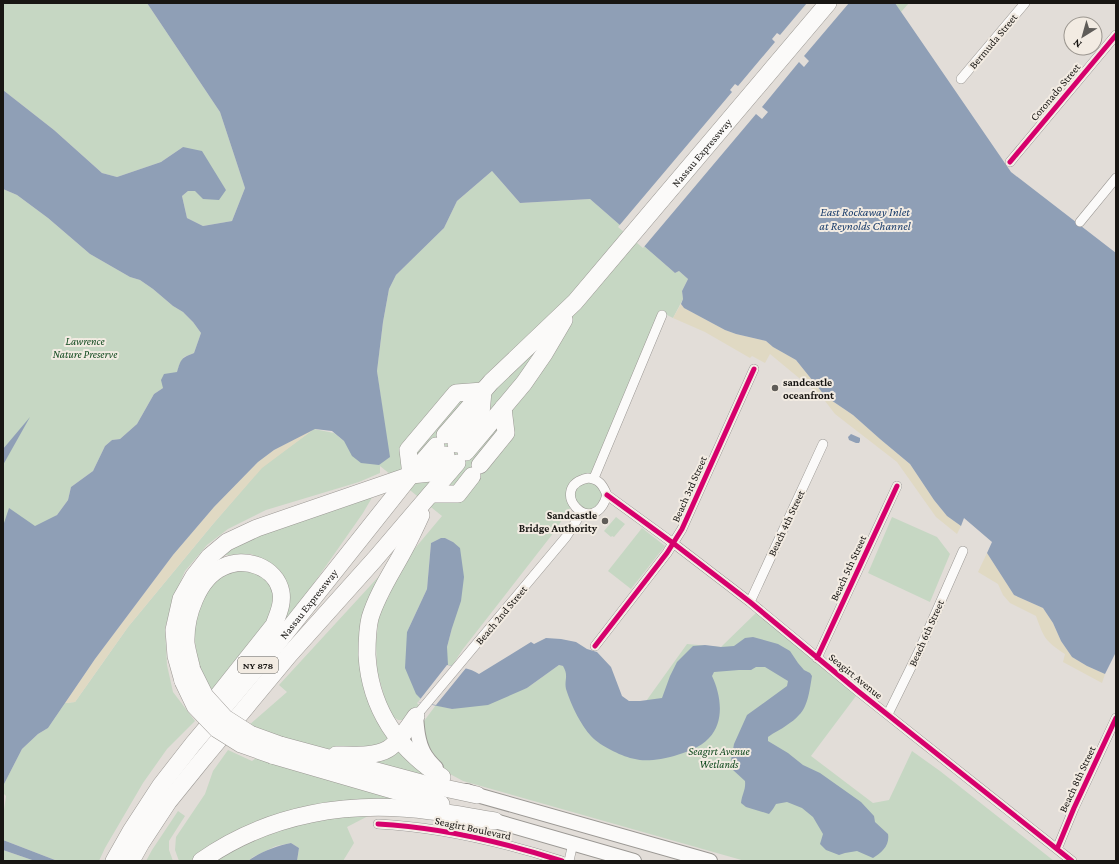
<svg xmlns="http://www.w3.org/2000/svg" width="1119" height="864" font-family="'Crimson Pro',serif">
  <rect width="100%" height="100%" fill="#e2ddd8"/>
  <path fill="#c6d7c3" d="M3 3H147L220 112 245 188 232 221 203 226 187 218 182 196 188 191 226 190 216 176 183 147 161 162 117 177 102 173 54 130 3 90Z
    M895 3H909L901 12Z
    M492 171 520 203 590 199 675 273 679 271 688 279 682 291 683 299 673 318 665 314 591 473 588 477 605 490 593 513 573 504 551 536 463 649 452 666 447 665V647L452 628 453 542C442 536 442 538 431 543L427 589 407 632 421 699 417 703 419 705 410 716 405 720H398L392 716 387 706 377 671 376 644 379 613 384 598 387 600 390 594 387 592 411 553 442 516 380 466V473L359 482 266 510 228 529 207 545 185 571 175 594 165 628 167 665 173 692 195 721 167 749 143 783 105 848 99 861H55V860L3 840V811L4 810 6 796 3 793V786L22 749 38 734 48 728 65 703 75 702 128 627 213 524 262 467 314 429 334 433 344 441 389 457 377 371 383 322 389 289 396 275 444 228 457 201Z
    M3 189 17 195 48 218 90 254 130 277 140 280 153 289 173 306 183 312 193 322 201 333 194 353 184 357 180 363 177 372 163 388 154 394 137 424 120 439 112 440 105 446 93 471 71 487 68 500 57 515 3 552Z
    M377 489 363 513 300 603 278 629 288 588 281 572 267 561 251 554 226 555 222 549Z
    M616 517 625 524 614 537 612 536 611 537 604 531Z
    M892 517 937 537 950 554 930 602 868 573Z
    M642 528 665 546 631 589 608 571Z
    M249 565 276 587 271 625 215 697 198 665 193 626 199 601 213 577Z
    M381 574 375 593 369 596 364 644 391 735 386 746 332 750 262 733 248 726 287 692 279 685Z
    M759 610 859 692 811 756 873 803 889 800 912 751 940 771 1054 861H745L463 781 450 774 435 762 422 736 424 721 436 705 452 709 527 688 559 665 564 666 567 671 566 688 611 750 687 644 721 647Z
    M398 745 426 773 424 777 357 757Z
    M228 750 252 761 256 758 405 800 321 804 193 861H179L175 850 176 837 205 794 213 771Z
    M178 811 185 816 169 841V850L173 861H146L152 850Z
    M372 814 347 827 354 843 343 861H297L299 848 291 843 276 846 253 857 248 861H217L234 848 304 821Z
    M3 850 35 861H3Z"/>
  <path fill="#e0d9c3" d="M681 304 684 308 725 330 736 334 766 341 773 347 796 360 825 396 853 415 880 439 910 464 934 500 947 516 961 526 957 534 936 517 897 462 835 414 822 397 770 354 765 363 752 356 750 358 705 332 673 318Z
    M314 429 262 468 213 524 128 627 75 702 65 703 95 659 173 555 214 507 258 462 274 450Z
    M987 553 1014 595 1043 608 1053 623 1061 641 1072 657 1087 666 1105 674 1102 683 1063 662 1065 654C1045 641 1044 638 1036 616L1010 603 1003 595 998 584 978 572Z"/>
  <path fill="#8f9fb6" d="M147 3H895L1011 172 1116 253V652L1105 674 1087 666 1072 657 1061 641 1053 623 1043 608 1014 595 987 553 992 542 964 518 961 526 947 516 934 500 910 464 880 439 853 415 825 396 796 360 773 347 766 341 736 334 725 330 684 308 681 304 683 299 682 291 688 279 679 271 675 273 590 199 520 203 492 171 457 201 444 228 396 275 389 289 383 322 377 371 390 457 379 465 361 463 352 456 344 441 332 431 315 429 274 450 258 462 214 507 173 555 95 659 48 728 38 734 22 749 3 786V526L9 508 35 526 57 515 68 500 71 487 93 471 105 446 112 440 120 439 137 424 154 394 163 388 161 380 164 374 177 372C181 359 181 358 194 353L201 333 193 322 183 312 173 306 153 289 140 280 130 277 90 254 48 218 17 195 3 189V90L54 130 102 173 117 177 161 162 183 147 202 151 226 190 219 200 203 199 195 191H188L182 196 187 218 203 226 232 221 245 188 220 112Z
    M30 417 3 465V449Z
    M851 434 860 438V441L859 443H856L849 440 848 437Z
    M441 538H445L453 542 460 548 464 577 461 601 452 628 447 647 448 665C459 667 470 668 479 674L531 642 534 644 546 638 561 639 576 642 587 649 597 652 611 667 622 696 629 701H640L662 698 670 676 677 662 693 646 705 645 721 647 734 646 745 638 753 637 778 644 790 651 798 663 804 670 810 673 812 676C810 688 808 707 799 715 796 719 791 722 787 725 781 730 774 732 768 737V741L788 753 803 765 820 773 861 802 874 816 875 822 888 834C890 845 882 853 873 858L857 851 845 853 839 855 826 850 820 844 823 834 813 817 802 808 787 802 776 804 773 809 769 814 746 807 741 803C742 794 746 790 745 781L733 770 731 760 734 744 747 715 787 686 788 681 765 667H756L751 670H739L714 672 712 676C721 695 725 721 709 738 700 748 686 752 674 756 664 759 645 762 635 759 623 757 603 747 594 739 582 728 571 705 566 689 564 680 569 676 563 666L559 665 527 688 488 705 452 709 418 702 421 699 416 694 405 668 407 632 427 589 431 543Z
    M3 840 55 860V861H35L3 850Z
    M291 843 299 848 297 861H248C260 852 276 846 291 843Z"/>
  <path fill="#e2ddd8" d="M807 3H849L804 56 809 61 804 67 799 62 762 107 768 112 762 119 756 114 643 248 618 227 732 92 730 90 735 84 738 86 775 42 772 39 777 33 780 35Z
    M447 665 466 668 436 705 418 702Z"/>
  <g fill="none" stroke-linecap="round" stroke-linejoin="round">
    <g stroke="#9b9894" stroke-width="10">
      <path id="street" d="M961 79 1025 3
        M1010 162 1116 35
        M1080 222 1116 178
        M588 478C599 479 603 485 607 495 593 542 545 487 588 478Z
        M594 478 662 315
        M607 495 673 543 750 602 859 692 1072 861
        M750 602 823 444
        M595 646 667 553 682 529 754 369
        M817 658 897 486
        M888 714 918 653 963 551
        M416 716 566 537 582 512
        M378 824C441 827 502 842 562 861
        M1057 849 1074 808 1116 718
        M569 861 573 843"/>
    </g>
    <g stroke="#9b9894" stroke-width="16">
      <path id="primary" d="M416 716C417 729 418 742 424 753 427 759 432 764 436 768
        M467 791 477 795 710 861
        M495 821 634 861"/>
    </g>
    <g stroke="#9b9894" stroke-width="18">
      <g id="highway">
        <path id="s1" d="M445 435 491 382 575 302 828 3"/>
        <path d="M456 444 481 414 483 391"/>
        <path d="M466 452 524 383 544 354 564 320"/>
        <path d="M480 465 506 433 503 408"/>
        <path d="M411 475 408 450 456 393 483 391"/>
        <path d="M411 475 431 473 446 455"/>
        <path d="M431 494H458L472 476"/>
        <path d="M421 515C416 526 411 537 405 548 393 571 378 592 370 618 367 630 367 643 367 655 370 708 398 749 442 777"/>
        <path d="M192 670C190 661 187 651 186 643 185 616 198 578 223 567 245 556 276 567 281 592 283 604 278 614 274 625L208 708"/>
        <path d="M183 681 176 656 174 630 181 599 194 576 209 557 227 542 257 528 411 475"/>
        <path d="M280 745 421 783 477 795"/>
        <path d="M272 755 441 804"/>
        <path d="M336 755C351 755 375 757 388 749 399 742 409 726 416 716"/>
        <path id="s2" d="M114 861 131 831 161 785 193 744 276 645 411 475 436 446"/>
        <path d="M131 861 141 843 168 802 202 760 289 655 375 559 457 463"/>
        <path d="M201 861C269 813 350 800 431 811 453 813 474 818 495 821"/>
      </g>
    </g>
    <use href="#street" stroke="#fbfaf9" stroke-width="9"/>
    <use href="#primary" stroke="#fbfaf9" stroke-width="14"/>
    <use href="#highway" stroke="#fbfaf9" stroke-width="17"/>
    <g stroke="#9b9894" stroke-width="18" stroke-linecap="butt">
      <path id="highway-bridge" d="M192 670 205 696 225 718 250 734 280 745
        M183 681 195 706 217 729 241 744 272 755"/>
    </g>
    <use href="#highway-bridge" stroke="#fbfaf9" stroke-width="17"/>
    <g stroke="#f2ebe2" stroke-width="8">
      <path id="cycleway" d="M1010 162 1116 35
        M607 495 673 543 750 602 859 692 1072 861
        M595 646 667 553 682 529 754 369
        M817 658 897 486
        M378 824C441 827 502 842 562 861
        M1057 849 1074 808 1116 718"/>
    </g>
    <use href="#cycleway" stroke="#d6006c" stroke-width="5"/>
  </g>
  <g fill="#5f5c58" stroke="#f2ebe2" stroke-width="1.5">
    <circle cx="775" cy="388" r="4"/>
    <circle cx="605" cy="521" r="4"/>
  </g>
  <g text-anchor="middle" stroke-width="4" stroke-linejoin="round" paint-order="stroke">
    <rect fill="#f2ebe2" stroke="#595651" stroke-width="1" x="238" y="657" width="40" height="16" rx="3"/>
    <g font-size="10" font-weight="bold" fill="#181613">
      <text x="258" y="669">NY 878</text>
    </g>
    <g font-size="11" fill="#181613" stroke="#f2ebe2">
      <text transform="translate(993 41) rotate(-50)" y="4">Bermuda Street</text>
      <text transform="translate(1055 92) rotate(-50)" y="4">Coronado Street</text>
      <text dy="4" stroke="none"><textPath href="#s1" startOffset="382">Nassau Expressway</textPath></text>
      <text transform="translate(689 489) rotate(-66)" y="4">Beach 3rd Street</text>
      <text transform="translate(786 523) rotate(-65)" y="4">Beach 4th Street</text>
      <text transform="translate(848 568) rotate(-65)" y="4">Beach 5th Street</text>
      <text dy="4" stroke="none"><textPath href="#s2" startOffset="323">Nassau Expressway</textPath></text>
      <text transform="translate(501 615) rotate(-50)" y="4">Beach 2nd Street</text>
      <text transform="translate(926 633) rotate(-66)" y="4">Beach 6th Street</text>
      <text transform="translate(856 676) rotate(39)" y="4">Seagirt Avenue</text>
      <text transform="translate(1077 779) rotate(-65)" y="4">Beach 8th Street</text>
      <text transform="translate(473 828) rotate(12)" y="4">Seagirt Boulevard</text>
    </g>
    <g font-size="11" font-style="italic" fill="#124a1f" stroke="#f2ebe2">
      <text x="85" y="345">Lawrence<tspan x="85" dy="13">Nature Preserve</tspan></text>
      <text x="719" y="755">Seagirt Avenue<tspan x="719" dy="13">Wetlands</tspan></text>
    </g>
    <g font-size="11" font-weight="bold" fill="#181613" stroke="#f2ebe2" text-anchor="start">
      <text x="783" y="386">sandcastle<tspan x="783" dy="13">oceanfront</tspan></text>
      <text x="597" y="519" text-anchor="end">Sandcastle<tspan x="597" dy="13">Bridge Authority</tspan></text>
    </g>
    <g font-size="12" font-style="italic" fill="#193c6b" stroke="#f2ebe2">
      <text x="865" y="216">East Rockaway Inlet<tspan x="865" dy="14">at Reynolds Channel</tspan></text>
    </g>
  </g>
  <rect width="1119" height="864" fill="none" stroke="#181613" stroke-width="8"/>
  <g transform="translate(1083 36) rotate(217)"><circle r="19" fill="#f2ebe2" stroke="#9b968f"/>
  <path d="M0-3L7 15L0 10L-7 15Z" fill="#5f5c58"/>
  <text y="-6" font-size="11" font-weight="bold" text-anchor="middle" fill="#181613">N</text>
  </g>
</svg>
